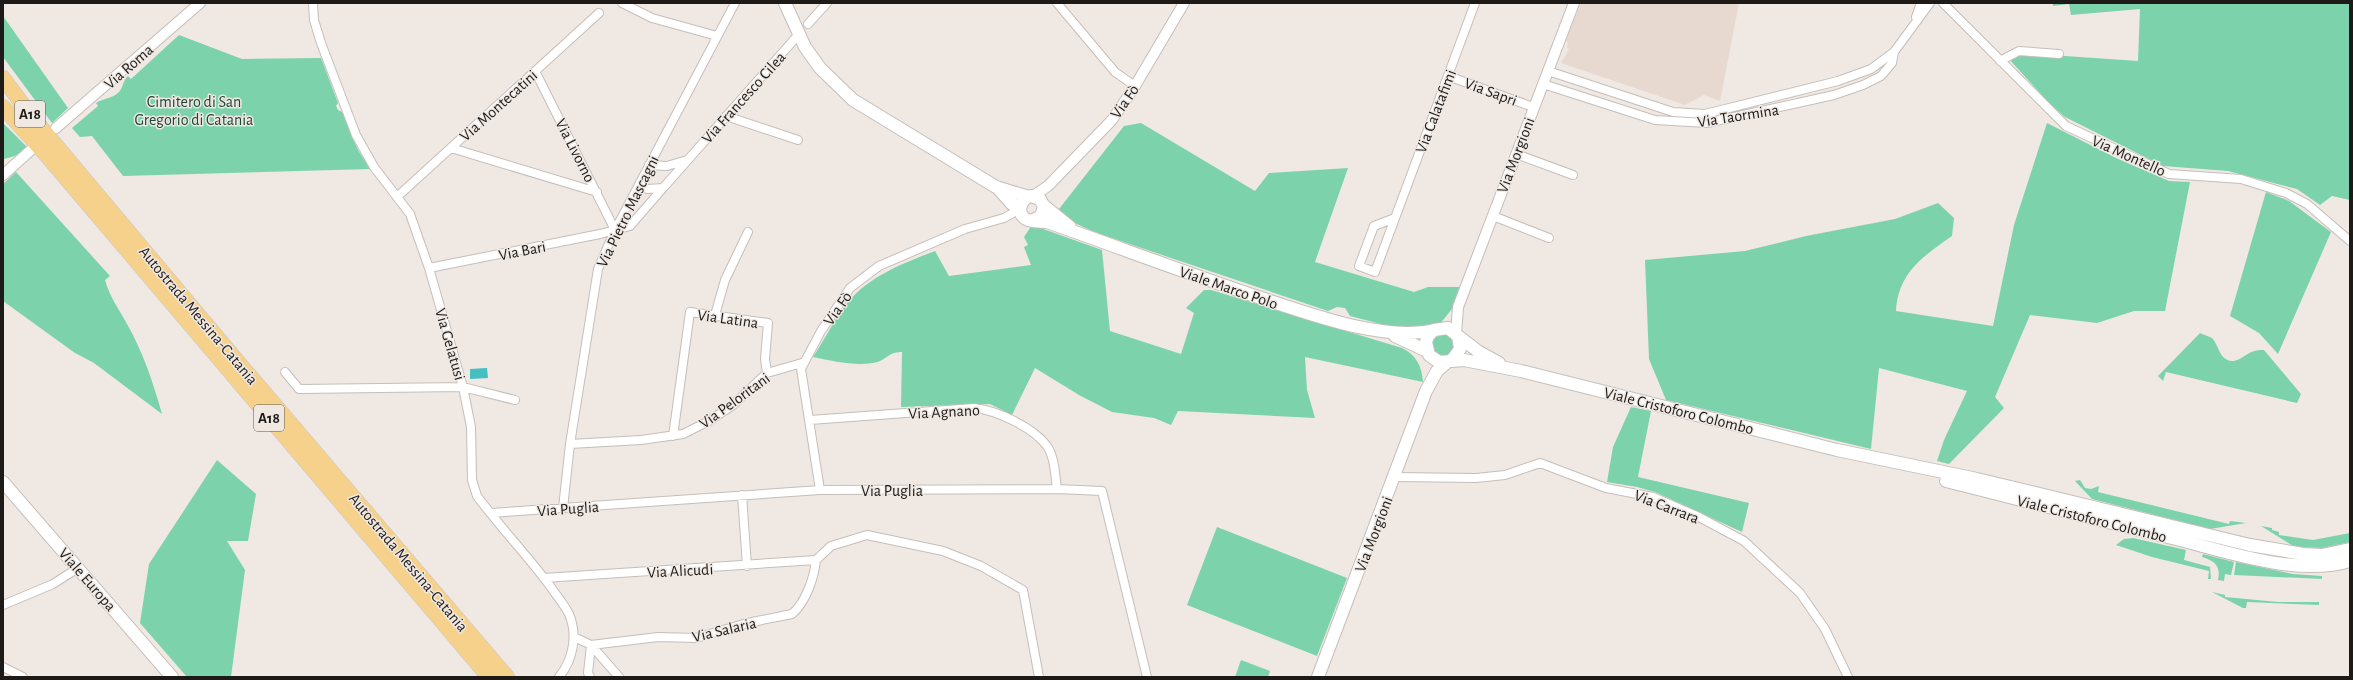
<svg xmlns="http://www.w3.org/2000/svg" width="2353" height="680" font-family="'Alegreya Sans',sans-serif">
  <rect width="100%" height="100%" fill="#efe8e3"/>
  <path fill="#e8d9d0" d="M1581 3H1739L1720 101 1704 95 1685 105 1561 63 1569 49 1567 48 1568 44 1566 40Z"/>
  <path fill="#7cd3ab" d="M2053 3H2350V200L2332 196 2320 205 2297 189 2228 171 2163 166 2065 117 2050 104 2008 58 2021 53 2138 61 2140 9 2071 15 2069 4 2053 6Z
    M3 16 68 108 52 123 3 57Z
    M179 35 242 59 321 58 338 103 336 106 338 110 342 112 358 150 370 169 123 176 92 136 80 137 72 128 98 106 96 103C103 98 112 99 119 92 123 88 123 80 128 76L131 79Z
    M3 123 27 147 15 156 4 159Z
    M1141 123 1255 191 1269 173 1348 168 1315 262 1414 292 1428 287H1462L1452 309 1439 325 1404 330 1350 316 1345 308 1337 307 1328 311 1100 234C1086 228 1068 222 1059 209L1124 126Z
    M2047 123 2116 158 2169 181 2190 182 2165 311H2134L2097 323 2030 315 1995 397 2004 408 1949 464 1937 461 1944 440 1967 391 1879 368 1871 449 1666 400 1649 359 1645 260 1745 251 1806 236 1895 219 1938 203 1954 218 1952 236C1923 256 1898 273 1896 311L1993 326 2014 225Z
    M16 172 110 276 105 280C110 298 118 307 127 324 143 352 153 382 162 414L94 363 75 353 3 301V184Z
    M2266 192 2289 201 2331 232 2278 354 2259 333 2230 316Z
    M1032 225 1102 250 1110 331 1181 354 1194 313 1186 308 1204 290H1211L1402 348C1416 355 1422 366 1423 382L1305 357 1307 390 1315 418 1178 411 1171 425 1154 418 1112 412 1079 395 1035 368 1012 415 990 404 901 407 902 352C889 351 884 362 873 363 853 366 833 361 813 357 825 339 835 318 848 302 871 275 904 263 935 251L949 276 1031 265 1024 247 1028 245 1024 237Z
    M1442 332 1455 337 1454 355 1434 356 1431 340Z
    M2200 333C2203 335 2209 336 2212 338 2219 345 2219 360 2232 361 2243 361 2247 349 2264 350L2301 394 2297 403 2166 372 2163 381 2158 376Z
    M1631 407 1651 411 1638 477 1749 503 1742 532 1655 492 1637 487 1607 482 1613 447Z
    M217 460 256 494 248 541H227L245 570 231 677H187L140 623 149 564Z
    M2080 480 2085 488 2091 489 2099 486 2098 492 2229 524 2230 521 2246 523 2210 529 2092 499 2075 481Z
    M2261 526 2272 528V530L2279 532V535L2313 540 2350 533V542L2323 548 2295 547Z
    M1217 527 1347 578 1317 656 1187 605Z
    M2133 538 2186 550 2184 560 2210 567 2211 579H2208L2209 571 2152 557 2116 545 2124 539Z
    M2203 554 2234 562 2231 575 2225 574 2224 581 2218 580C2221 566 2215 561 2202 557Z
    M2236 562 2293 574 2322 576V579L2234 575Z
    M2212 592 2225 595V597L2278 602H2319V605L2247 602 2246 608H2243Z
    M1241 660 1270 671 1268 677H1235Z"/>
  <path fill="#45bfc1" d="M487 368 488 378 470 379V369Z"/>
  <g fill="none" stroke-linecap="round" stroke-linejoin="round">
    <g stroke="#c5beba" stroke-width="10">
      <path id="minor" d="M313 3 314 20 321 43 356 135 374 167 410 214 429 268 463 387 471 427 472 480 477 496C500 527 527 555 550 586 556 595 564 604 569 614 578 635 573 660 559 677
        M622 3 652 18 717 36
        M1057 3 1115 72 1135 86
        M1943 3 2066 126 2169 174 2241 179 2286 193 2307 204 2350 241
        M1916 17 1921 3
        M808 24 827 3
        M2000 61 2019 51 2059 54
        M535 71 615 230
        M1548 71 1673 112 1705 114 1838 81 1871 69 1894 52 1930 3
        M1448 76 1533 107
        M1543 84 1655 120 1707 123 1834 95 1863 85 1881 76 1892 63 1894 52
        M726 116 798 140
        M451 148 597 192
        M1516 154 1573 175
        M649 165 667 166 684 161
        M639 185 647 189 663 188 799 34
        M398 196 599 13
        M1493 216 1549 238
        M1395 218 1374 226 1359 266 1375 272 1475 3
        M429 268 600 234 630 226 663 188
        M715 315 725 280 748 232
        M285 372 299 389 463 387 515 400
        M810 420 974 408C996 410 1033 427 1047 446 1055 458 1055 475 1057 489
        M673 436 690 312 768 323 765 359 767 373
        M570 444 641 440 683 434 709 421 733 405 767 373 802 363
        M1395 477 1476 478 1505 475 1540 463 1606 488 1653 497 1699 517 1744 541 1800 593 1825 629 1848 677
        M820 490 801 369 821 331 850 288 879 266 965 229 1004 218 1020 209
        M742 495 747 566
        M563 508 570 444 598 269 615 230 735 3
        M491 513 820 490 1057 489 1102 491 1147 677
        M816 560 831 546 867 535 943 551 981 566 1023 590 1039 677
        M544 578 816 560
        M3 605 53 584 78 568
        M574 637 591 645 658 637 696 638 747 623 792 614C806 602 814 578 816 560
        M591 645 619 677
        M3 667 23 677
        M590 677 588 673 591 645"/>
    </g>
    <g stroke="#c5beba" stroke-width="12">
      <path id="tertiary" d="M56 128 200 3
        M3 175 31 150
        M1033 196 1048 186 1112 120 1135 86 1184 3
        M1456 333 1458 307 1574 3"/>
    </g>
    <g stroke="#c5beba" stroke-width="14">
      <path id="secondary" d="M785 3 805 47 820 68 853 100 996 187 1029 197
        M997 187 1012 204 1020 209
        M1043 205 1070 227
        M1033 220 1041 216 1044 207 1040 199 1031 196C1020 199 1015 215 1028 220 1033 222 1041 222 1047 222 1118 247 1189 274 1261 298 1310 314 1384 342 1434 330
        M1395 336 1427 351
        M1458 336 1479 352 1499 363
        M1452 360 1460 349 1458 336 1448 328 1434 330 1428 336 1426 342 1429 355 1439 362 1464 360 1521 371 1837 450 1977 479 2250 545 2303 554 2322 555 2350 549
        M1946 481C2022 500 2097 520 2172 538 2225 551 2297 577 2350 561
        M3 482 172 677
        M1318 677 1426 391 1437 371 1446 363"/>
    </g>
    <g stroke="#c9c8c8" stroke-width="16">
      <path id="motorway" d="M3 78 32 117 231 354 507 677
        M3 107 49 158 489 677"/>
    </g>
    <use href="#minor" stroke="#fff" stroke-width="8"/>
    <use href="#tertiary" stroke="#fff" stroke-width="10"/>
    <use href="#secondary" stroke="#fff" stroke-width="12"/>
    <use href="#motorway" stroke="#f6d18b" stroke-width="15"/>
  </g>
  <g text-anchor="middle" stroke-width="3" stroke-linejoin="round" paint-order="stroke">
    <g fill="#efe8e3" stroke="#5c5855" stroke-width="1">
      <rect x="15" y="101" width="30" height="26" rx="3"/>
      <rect x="254" y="405" width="30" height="26" rx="3"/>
    </g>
    <g font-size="15" font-weight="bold" fill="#1d1a18">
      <text x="30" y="119">A18</text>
      <text x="269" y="423">A18</text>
    </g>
    <g font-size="16" fill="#1d1a18" stroke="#efe8e3">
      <text transform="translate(128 66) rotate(-41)" y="6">Via Roma</text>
      <text transform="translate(1491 91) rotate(20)" y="6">Via Sapri</text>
      <text transform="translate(743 97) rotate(-48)" y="6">Via Francesco Cilea</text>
      <text transform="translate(1124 101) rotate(-55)" y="6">Via Fò</text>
      <text transform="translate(498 105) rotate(-42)" y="6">Via Montecatini</text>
      <text transform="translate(1435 111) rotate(-69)" y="6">Via Calatafimi</text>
      <text transform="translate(1738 115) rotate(-9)" y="6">Via Taormina</text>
      <text transform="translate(576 150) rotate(63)" y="6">Via Livorno</text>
      <text transform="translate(1515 155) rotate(-69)" y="6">Via Morgioni</text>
      <text transform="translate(2129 155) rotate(24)" y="6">Via Montello</text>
      <text transform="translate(627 211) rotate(-64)" y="6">Via Pietro Mascagni</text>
      <text transform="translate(522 250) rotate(-11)" y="6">Via Bari</text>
      <text transform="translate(1229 287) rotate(19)" y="6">Viale Marco Polo</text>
      <text transform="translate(837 308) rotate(-55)" y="6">Via Fò</text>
      <text transform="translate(199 315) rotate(50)" y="6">Autostrada Messina-Catania</text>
      <text transform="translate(728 318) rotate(8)" y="6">Via Latina</text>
      <text transform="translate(451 344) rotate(74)" y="6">Via Gelatusi</text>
      <text transform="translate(734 400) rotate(-36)" y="6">Via Peloritani</text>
      <text transform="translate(1679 410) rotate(14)" y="6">Viale Cristoforo Colombo</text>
      <text transform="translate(944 411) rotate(-3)" y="6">Via Agnano</text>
      <text x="892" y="496">Via Puglia</text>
      <text transform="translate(1667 506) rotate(21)" y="6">Via Carrara</text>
      <text transform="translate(568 508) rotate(-4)" y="6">Via Puglia</text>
      <text transform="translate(2092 518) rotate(14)" y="6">Viale Cristoforo Colombo</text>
      <text transform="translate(1373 534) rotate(-69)" y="6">Via Morgioni</text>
      <text transform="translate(409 562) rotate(50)" y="6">Autostrada Messina-Catania</text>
      <text transform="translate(680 570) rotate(-3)" y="6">Via Alicudi</text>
      <text transform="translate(88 579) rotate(49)" y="6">Viale Europa</text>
      <text transform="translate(724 629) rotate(-13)" y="6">Via Salaria</text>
    </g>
    <g font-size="16" fill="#1d4533" stroke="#efe8e3">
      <text x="194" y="107">Cimitero di San<tspan x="194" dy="18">Gregorio di Catania</tspan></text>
    </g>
  </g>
  <rect width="2353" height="680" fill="none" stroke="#1d1a18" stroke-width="8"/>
</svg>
